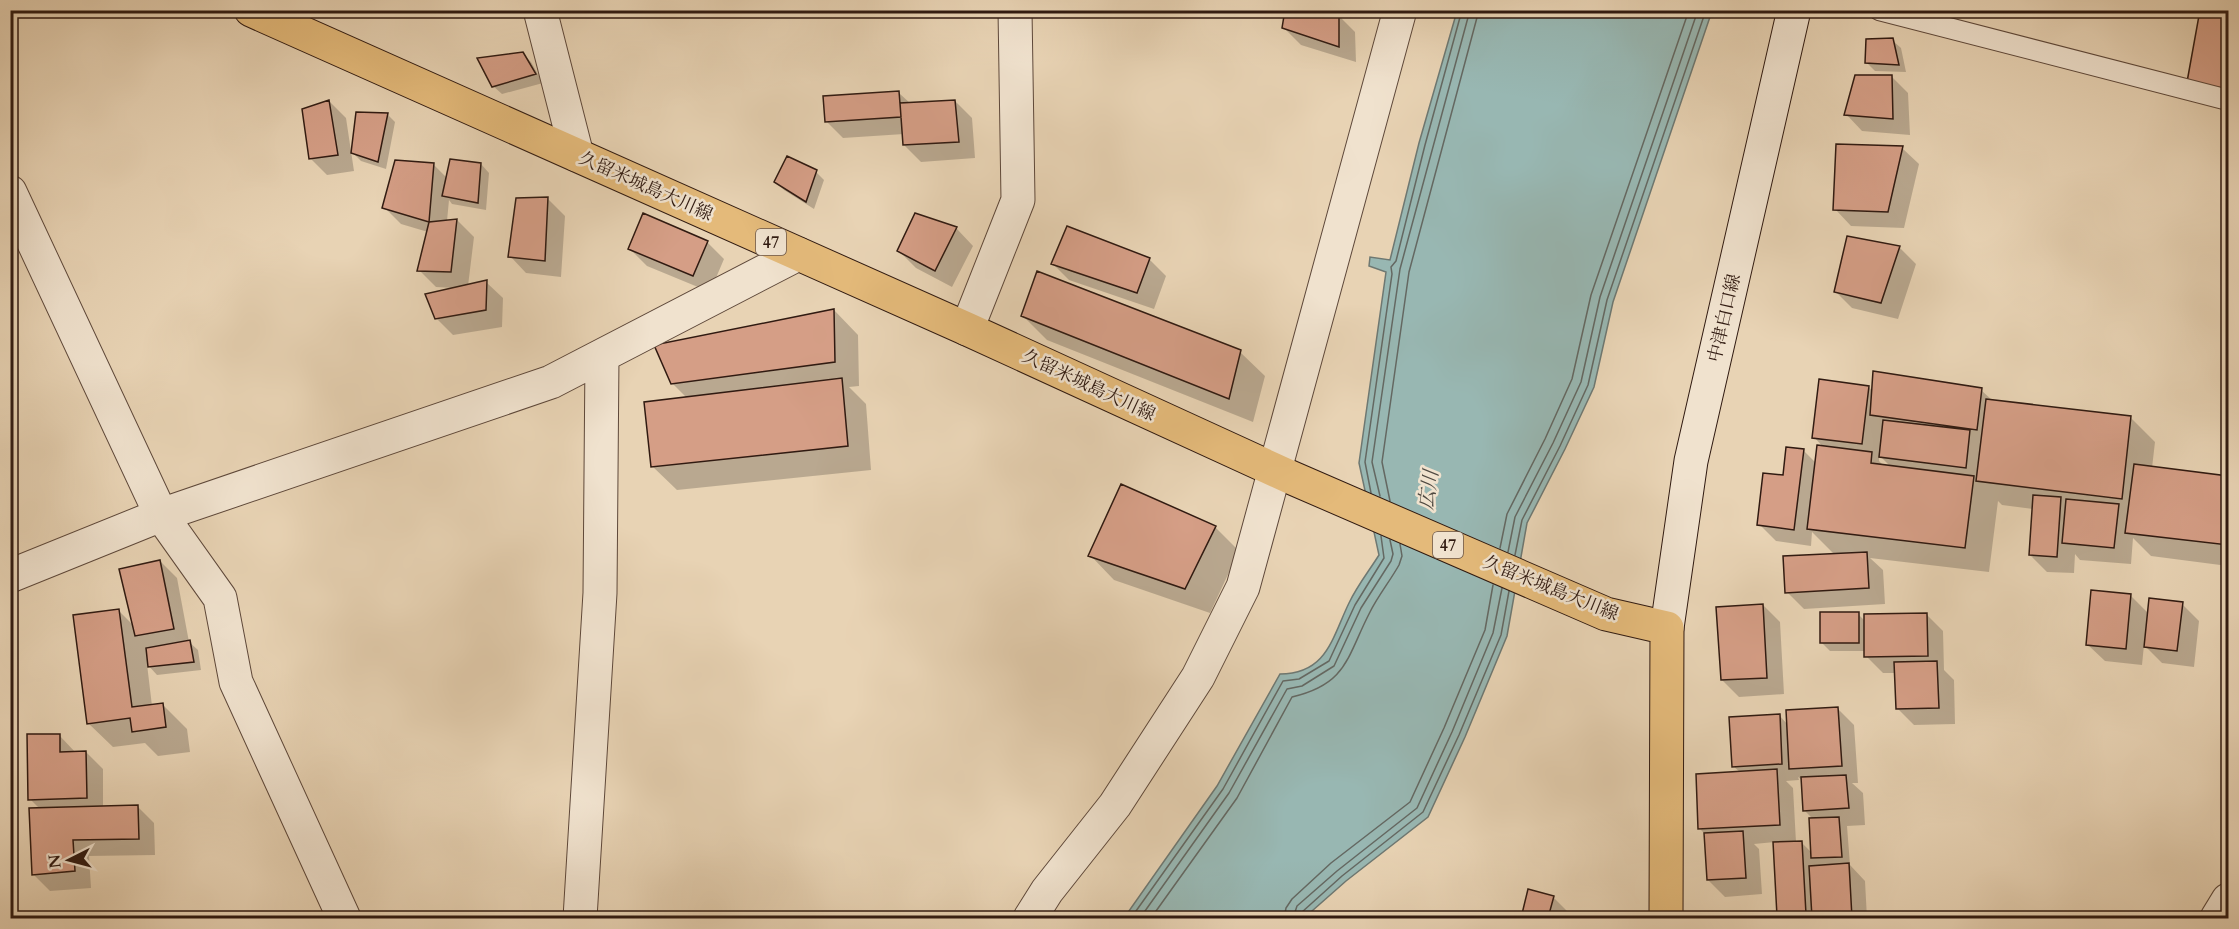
<svg xmlns="http://www.w3.org/2000/svg" width="2239" height="929" font-family="Cardo,'Noto Serif JP',serif">
  <rect width="100%" height="100%" fill="#e8d3b4"/>
  <filter id="stains"><feTurbulence type="fractalNoise" baseFrequency=".00333" numOctaves="4"/><feColorMatrix values="0 0 0 0 .2 0 0 0 0 .09 0 0 0 0 .02 0 0 0 .5 -.17"/></filter>
  <radialGradient id="worn" r=".72"><stop offset=".6" stop-color="#630" stop-opacity="0"/><stop offset="1" stop-color="#630" stop-opacity=".3"/></radialGradient>
  <path fill="#98b7b2" stroke="#6e7872" stroke-width="1.5" d="M1457 11H1712L1613 302 1594 387 1565 449 1527 523 1507 636 1465 737 1428 817 1346 881 1304 918H1124L1217 786 1280 674C1327 674 1332 638 1349 603 1357 586 1369 571 1379 555L1359 463 1386 272 1369 266 1370 257 1390 260 1419 143Z"/>
  <path fill="#0003" fill-rule="evenodd" d="M580 10H599L585 16Z
    M1351 10H1372L1371 18Z
    M2201 10H2228V102L2188 81Z
    M1338 15 1355 32 1356 62 1301 45 1284 28Z
    M1892 40 1901 48 1906 72 1875 71 1867 63Z
    M522 53 531 62 543 83 502 94 493 86Z
    M1891 76 1908 93 1910 135 1862 131 1846 114Z
    M899 93 911 104 955 101 972 118 975 158 921 162 904 145V134L843 138 826 121Z
    M329 101 346 118 354 171 327 175 310 158Z
    M387 114 395 122 386 169 361 161 353 153Z
    M1902 148 1919 164 1904 228 1851 226 1835 209Z
    M433 164 448 179 481 164 489 173 486 210 452 204 449 200 447 221 457 220 474 237 468 286 486 282 503 298 502 327 453 335 436 318 454 288 436 287 419 270 428 232 401 224 384 207Z
    M816 172 824 180 814 209 784 190 776 182Z
    M548 199 565 216 561 277 526 273 510 256Z
    M916 215 957 229 973 246 952 287 916 268 899 251Z
    M707 242 724 259 710 292 647 266 630 249Z
    M1899 247 1916 264 1898 319 1852 308 1836 292Z
    M1149 259 1166 276 1154 309 1069 280 1053 264Z
    M834 310 858 335 859 386 849 387 866 404 871 470 677 490 652 466 687 398 672 383Z
    M1023 316 1240 352 1265 376 1253 422 1047 340Z
    M1869 387 1873 392 1981 390 1993 401 2131 418 2155 442 2152 468 2228 477V566L2151 556 2133 538 2131 564 2080 560 2075 554 2074 573 2047 572 2030 555 2033 509 2002 505 1998 501 1989 572 1870 558 1883 570 1885 604 1804 609 1787 592 1835 555 1812 532 1811 546 1776 541 1759 524 1785 477 1803 450 1817 464 1824 448 1814 437ZM1879 455 1891 467 1884 466 1879 461Z
    M1215 527 1239 551 1210 613 1114 580 1090 555Z
    M160 561 177 578 189 642 198 650 201 670 157 675 147 664 152 706 162 704 187 729 190 752 158 756 145 743 113 747 88 723 119 611 135 627Z
    M2130 595 2149 614 2182 604 2199 621 2194 667 2162 663 2144 645 2142 665 2105 661 2088 645Z
    M1763 605 1780 622 1784 694 1739 697 1722 680Z
    M1858 614 1865 621 1926 614 1943 631 1944 670 1954 680 1955 724 1914 725 1897 708 1896 673H1883L1866 656V651H1830L1822 643Z
    M1837 708 1854 725 1858 783H1852L1863 793 1865 825 1847 826 1850 865 1865 881 1867 918H1783L1779 915 1775 842 1754 844 1759 849 1762 894 1725 897 1708 880 1706 835 1700 829 1741 773 1733 766 1779 715 1788 725ZM1798 777 1802 780 1804 810 1814 820 1812 853 1801 842H1796L1793 788 1786 781 1799 780Z
    M59 735 76 753 86 752 103 769V807L137 806 154 823 155 855 89 856 91 888 50 891 33 874 40 809 30 799Z
    M1530 891 1553 897 1570 914 1569 918H1523Z"/>
  <g fill="none" stroke-linecap="round" stroke-linejoin="round">
    <path stroke="#646862" stroke-width="1.5" d="M1371 493 1365 462 1392 274 1391 267 1396 261 1425 145 1462 10
      M1380 496 1372 462 1400 269 1470 10
      M1390 501 1382 462 1409 272 1479 10
      M1500 548 1507 514 1545 439 1572 379 1591 295 1689 10
      M1508 552 1515 517 1553 443 1581 382 1600 297 1698 10
      M1515 555 1522 520 1560 446 1588 385 1607 300 1706 10
      M1131 918 1223 789 1283 681 1299 679 1329 661 1355 605 1384 558 1381 536
      M1140 918 1229 793 1287 689 1302 686 1334 666 1361 608 1391 561 1393 554 1390 540
      M1151 918 1237 798 1292 697C1348 684 1347 656 1370 612 1378 596 1390 581 1399 565L1402 556 1400 544
      M1284 918 1286 908 1292 899 1331 863 1410 802 1444 728 1485 630 1493 585
      M1293 918 1297 906 1337 871 1417 808 1452 732 1493 633 1502 588
      M1300 918 1302 912 1342 876 1423 812 1459 735 1501 635 1509 591"/>
  </g>
  <path fill="#d59e86" stroke="#301a11" stroke-width="1.5" d="M1285 10H1329L1339 13V47L1282 28Z
    M2200 10H2228V89L2187 82Z
    M1893 38 1899 65 1865 63 1866 39Z
    M523 52 536 74 492 87 477 58Z
    M1855 75H1892L1893 119 1844 115Z
    M899 91 901 117 825 122 823 96Z
    M329 100 338 155 309 159 302 109Z
    M955 100 959 142 903 145 900 103Z
    M356 112 388 113 378 162 351 153Z
    M1836 144 1903 146 1888 212 1833 210Z
    M787 156 817 170 806 202 774 182Z
    M450 159 481 163 478 203 442 196Z
    M395 160 434 163 429 222 382 208Z
    M548 197 545 261 508 257 516 198Z
    M643 213 708 241 693 276 628 249Z
    M915 213 957 227 935 271 897 251Z
    M457 219 451 272 417 271 429 222Z
    M1067 226 1150 258 1137 293 1051 264Z
    M1847 236 1900 246 1881 303 1834 292Z
    M1037 271 1241 350 1229 399 1021 316Z
    M487 280 486 310 435 319 425 294Z
    M834 309 835 362 671 384 654 345Z
    M1873 371 1982 388 1977 430 1870 415Z
    M842 378 848 446 651 467 644 402Z
    M1819 379 1869 386 1862 444 1812 438Z
    M1986 399 2131 416 2122 499 1976 481Z
    M1883 420 1970 430 1966 468 1879 457Z
    M1817 445 1872 452 1871 463 1974 476 1965 548 1807 529Z
    M1786 447 1804 449 1794 530 1757 525 1763 473 1783 475Z
    M2134 464 2228 476V545L2125 533Z
    M1121 484 1216 526 1185 589 1088 556Z
    M2033 495 2061 497 2057 557 2029 555Z
    M2066 499 2119 504 2114 548 2062 543Z
    M1867 552 1869 588 1785 593 1783 556Z
    M160 560 174 629 135 636 119 569Z
    M2091 590 2131 594 2126 649 2086 645Z
    M2149 598 2183 602 2177 651 2144 647Z
    M1763 604 1767 678 1721 680 1716 607Z
    M119 609 132 707 163 703 166 727 132 732 130 718 87 724 73 615Z
    M1820 612H1859V643H1820Z
    M1927 613 1928 656 1864 657V614Z
    M190 640 194 662 148 667 146 648Z
    M1937 661 1939 708 1896 709 1894 662Z
    M1838 707 1842 766 1789 769 1786 710Z
    M1780 714 1782 764 1732 767 1729 717Z
    M27 734H60V752L86 751 87 798 28 800Z
    M1777 769 1780 825 1698 829 1696 774Z
    M1846 775 1849 808 1803 811 1801 777Z
    M138 805 139 839 73 840 75 871 32 875 29 808Z
    M1839 817 1842 857 1811 858 1809 818Z
    M1743 831 1746 878 1707 880 1704 833Z
    M1802 841 1806 914 1777 916 1773 842Z
    M1849 863 1852 918H1812L1809 866Z
    M1528 889 1554 896 1548 918H1521Z"/>
  <g fill="none" stroke-linecap="round" stroke-linejoin="round">
    <g stroke="#5e483a" stroke-width="22">
      <path id="service" d="M1879 10 2228 100"/>
    </g>
    <g stroke="#5e483a" stroke-width="35">
      <path id="minor" d="M540 10 577 155
        M10 192 161 515 220 598 236 682 344 918
        M967 329 1018 200 1015 10
        M10 576 161 515 551 382 798 254
        M580 918 600 593 602 356
        M1030 918 1047 891 1115 805 1198 677 1243 587 1400 10
        M2217 918 2228 900"/>
    </g>
    <g stroke="#301a11" stroke-width="35">
      <path id="secondary" d="M1667 628 1691 461 1794 10"/>
    </g>
    <g stroke="#301a11" stroke-width="35">
      <path id="primary" d="M251 10 967 329 1290 477 1606 614 1667 628 1666 918"/>
    </g>
    <use href="#service" stroke="#f0e2ce" stroke-width="20"/>
    <use href="#minor" stroke="#f0e2ce" stroke-width="33"/>
    <use href="#secondary" stroke="#f0e2ce" stroke-width="33"/>
    <use href="#primary" stroke="#e4ba7a" stroke-width="33"/>
  </g>
  <g text-anchor="middle" stroke-width="5" stroke-linejoin="round" paint-order="stroke">
    <g fill="#f0e2ce" stroke="#6a564a" stroke-width="1.5">
      <rect x="756" y="229" width="30" height="26" rx="4.5"/>
      <rect x="1433" y="532" width="30" height="26" rx="4.5"/>
    </g>
    <g font-size="16" font-weight="bold" fill="#301a11">
      <text x="771" y="248">47</text>
      <text x="1448" y="551">47</text>
    </g>
    <g font-size="18" fill="#301a11" stroke="#f0e2ce">
      <text transform="translate(646 186) rotate(24)" y="6">久留米城島大川線</text>
      <text transform="translate(1724 318) rotate(-77)" y="6">中津白口線</text>
      <text transform="translate(1089 385) rotate(25)" y="6">久留米城島大川線</text>
      <text transform="translate(1551 588) rotate(22)" y="6">久留米城島大川線</text>
    </g>
    <g font-size="20" font-style="italic" fill="#4f4941" stroke="#f0e2ce">
      <text transform="translate(1428 490) rotate(-82)" y="7">広川</text>
    </g>
  </g>
  <rect width="2239" height="929" fill="none" stroke="#e8d3b4" stroke-width="36"/>
  <rect x="12" y="12" width="2215" height="905" fill="none" stroke="#301a11" stroke-width="3"/>
  <rect x="18" y="18" width="2203" height="893" fill="none" stroke="#301a11" stroke-width="1.5"/>
  <g transform="translate(69 860) rotate(264)" stroke="#f0e2ce" stroke-width="4.5" paint-order="stroke">
  <path d="M0-4.5L10 22L0 15L-10 22Z" fill="#301a11"/>
  <text y="-9" font-size="16" font-weight="bold" text-anchor="middle" fill="#301a11">N</text>
  </g>
  <rect width="100%" height="100%" filter="url(#stains)"/>
  <rect width="100%" height="100%" fill="url(#worn)"/>
</svg>
